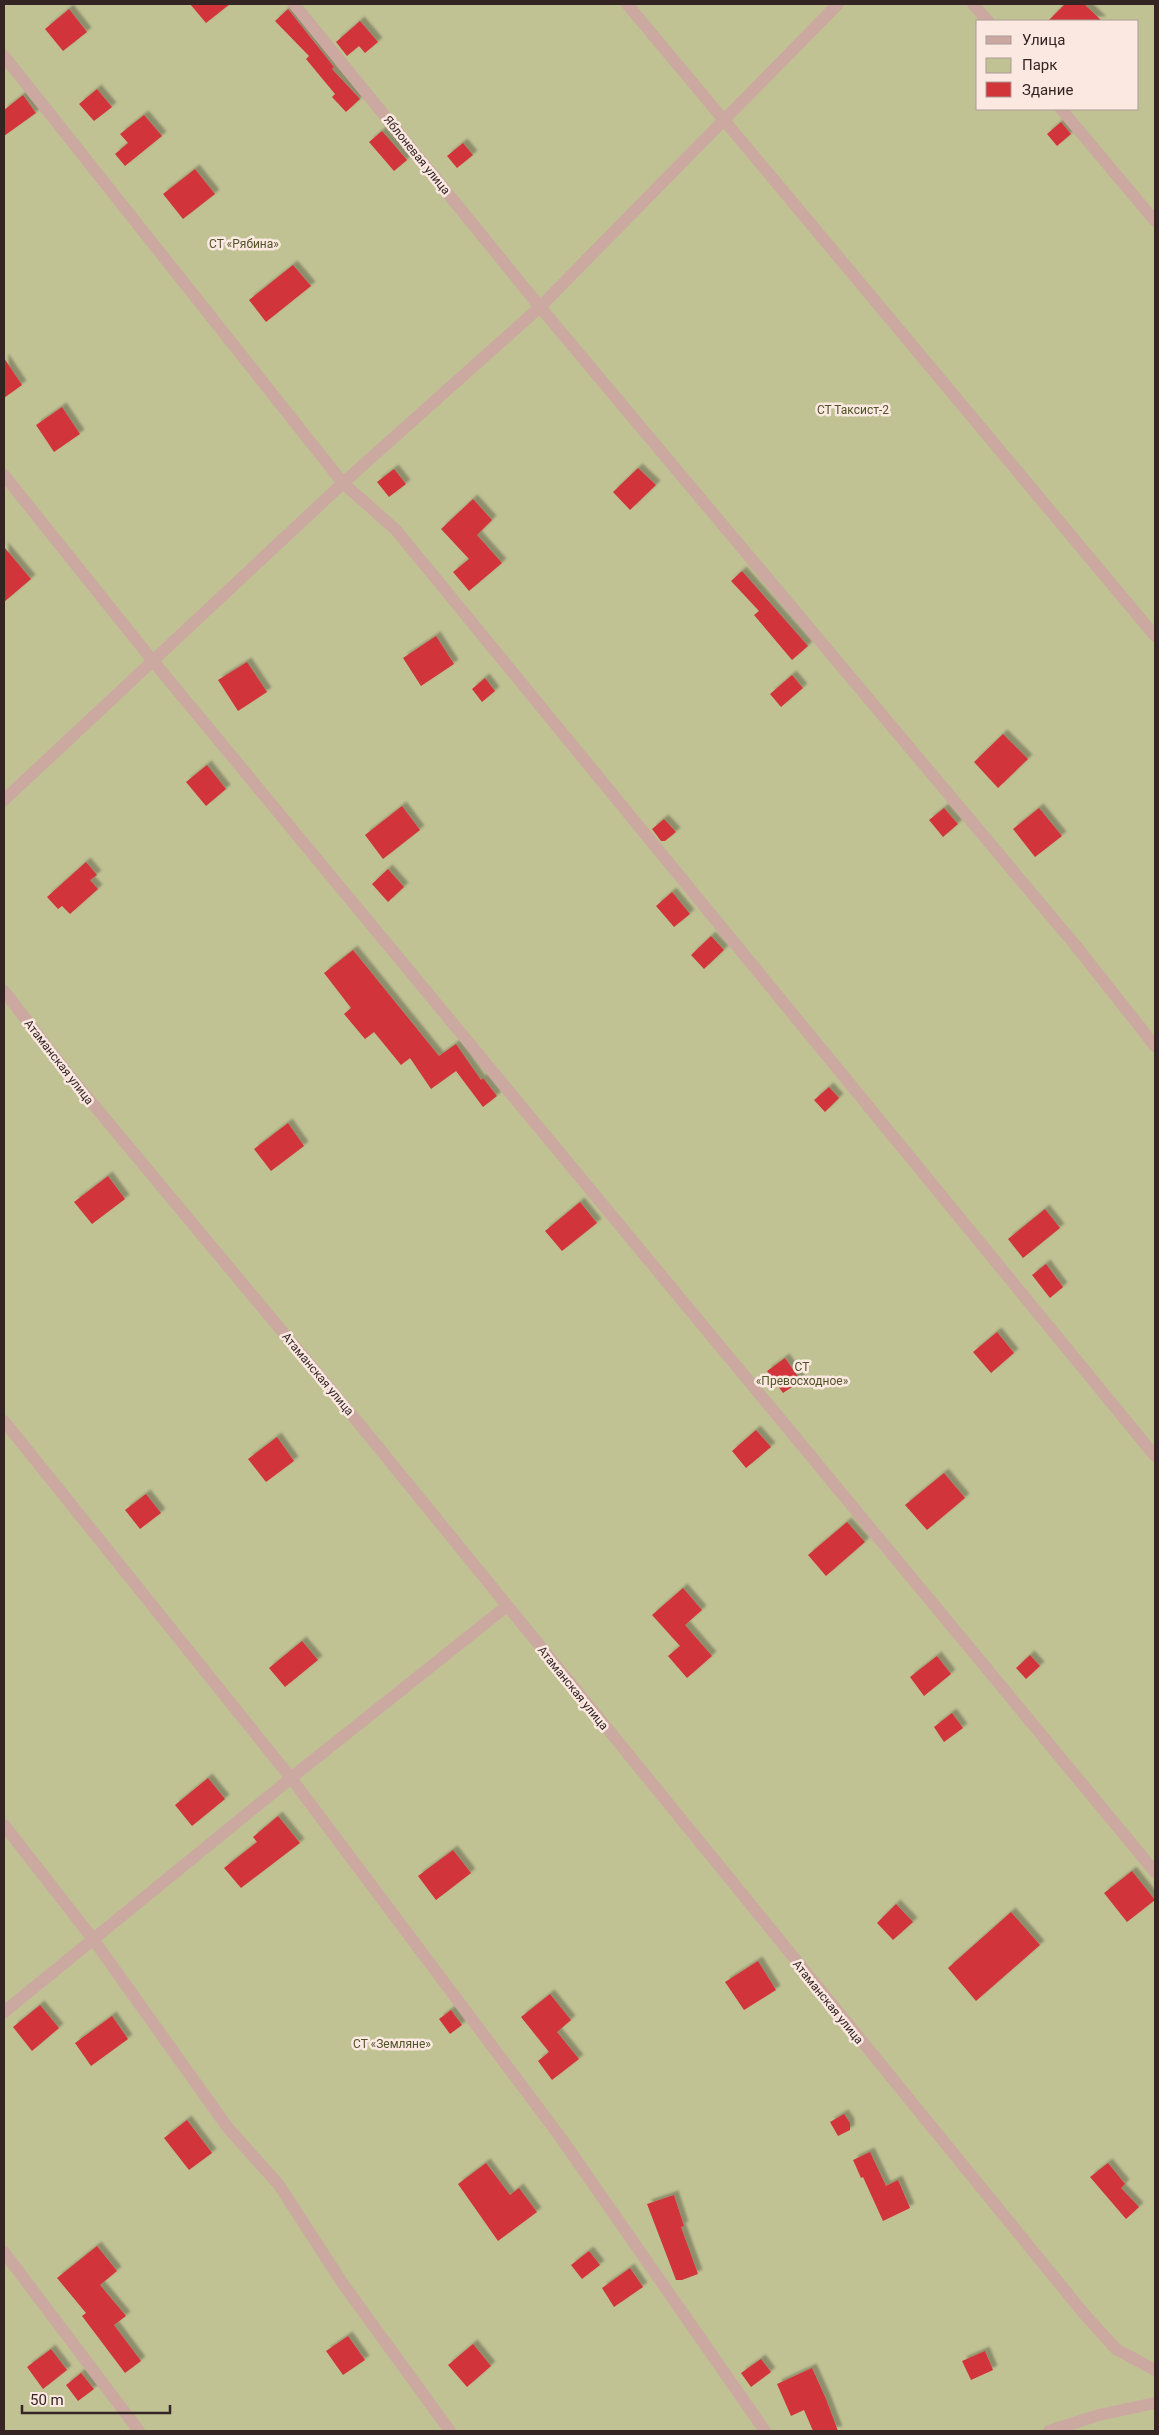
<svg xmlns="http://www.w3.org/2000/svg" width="1159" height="2435" font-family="Roboto,sans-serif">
  <defs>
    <filter id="shadow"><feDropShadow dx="4.5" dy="-4.5" stdDeviation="1" flood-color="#0004"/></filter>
  </defs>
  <rect width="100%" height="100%" fill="#f3dcd5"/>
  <path fill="#c0c294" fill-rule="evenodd" d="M4 4H1155V2431H4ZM978 21H1138V109H978Z"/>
  <path fill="#d1353a" filter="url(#shadow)" d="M190 4H230L206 23Z
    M1065 4H1084L1102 21H1048Z
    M69 9 87 32 63 51 45 29Z
    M288 9 334 67 332 69 360 99 346 112 332 97 335 94 306 59 309 56 275 21Z
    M360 21 378 42 365 53 359 46 347 56 336 42Z
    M97 89 112 107 94 121 79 104Z
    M23 95 36 113 4 136V110Z
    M144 115 162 136 125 166 115 154 128 143 120 134Z
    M1061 122 1071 134 1057 146 1047 134Z
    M382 131 407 160 394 171 369 142Z
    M463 143 473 155 457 168 447 156Z
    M195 169 215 194 183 219 163 194Z
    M293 265 311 286 266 322 249 300Z
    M4 358 22 385 4 398Z
    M62 407 80 434 54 452 36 425Z
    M638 468 656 485 630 510 613 492Z
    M394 469 406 484 389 497 377 482Z
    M473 499 492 520 477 535 502 563 469 591 453 572 469 559 441 529Z
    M4 547 31 579 4 602Z
    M742 571 808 646 792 660 754 615 759 611 731 581Z
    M436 636 454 664 421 686 403 658Z
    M247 662 267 692 238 711 218 680Z
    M792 675 803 688 781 707 770 694Z
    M485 678 495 691 482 702 472 689Z
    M1003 734 1028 759 998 788 974 762Z
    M207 765 226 789 206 806 186 782Z
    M402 806 420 830 383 859 365 835Z
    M944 808 958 824 943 837 929 820Z
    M1039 808 1062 836 1035 857 1013 829Z
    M664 819 676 832 665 841H661L652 829Z
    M86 862 97 875 90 880 98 889 70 914 62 906 58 909 47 897Z
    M388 869 404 887 388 902 372 884Z
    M672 892 690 914 674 927 656 906Z
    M711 936 724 950 704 969 691 955Z
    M353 950 439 1056 456 1044 481 1080 483 1078 497 1096 483 1107 456 1071 431 1089 410 1058 401 1065 374 1032 365 1039 344 1014 351 1008 324 973Z
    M829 1087 839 1098 825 1112 814 1100Z
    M288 1123 304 1146 271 1171 254 1149Z
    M108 1176 125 1199 92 1224 74 1202Z
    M580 1202 597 1223 562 1251 545 1231Z
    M1045 1209 1060 1228 1023 1258 1008 1239Z
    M1046 1264 1063 1287 1050 1298 1032 1275Z
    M997 1332 1014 1353 991 1373 973 1352Z
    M785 1358 801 1381 783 1393 767 1371Z
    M756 1430 771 1447 746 1468 732 1451Z
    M277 1437 294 1461 266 1482 248 1459Z
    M944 1473 965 1498 927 1530 905 1505Z
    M146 1494 161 1513 140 1529 125 1510Z
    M847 1522 865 1542 826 1576 808 1555Z
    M683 1588 702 1610 685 1625 712 1656 687 1678 668 1656 680 1646 652 1615Z
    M302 1641 318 1660 285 1687 269 1668Z
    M1030 1655 1040 1666 1026 1679 1016 1668Z
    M937 1656 951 1674 924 1696 910 1677Z
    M952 1713 963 1728 944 1742 934 1727Z
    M208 1778 225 1799 192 1826 175 1805Z
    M278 1816 300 1843 241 1888 224 1868 257 1842 253 1837Z
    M453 1850 471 1873 436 1900 418 1876Z
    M1132 1871 1155 1900 1127 1922 1104 1893Z
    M896 1904 913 1922 893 1940 877 1923Z
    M1011 1912 1040 1945 976 2001 948 1968Z
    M758 1961 776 1990 744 2010 725 1982Z
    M550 1994 571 2020 557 2032 579 2059 552 2080 538 2061 549 2052 521 2017Z
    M40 2005 59 2028 32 2051 13 2027Z
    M451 2010 462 2025 450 2034 439 2019Z
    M112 2016 128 2039 91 2066 75 2043Z
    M844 2114 850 2123V2130L838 2136 830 2122Z
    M187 2120 212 2153 189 2170 164 2138Z
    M870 2152 886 2186 898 2180 910 2208 883 2221 863 2177 861 2178 853 2160Z
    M486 2163 510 2195 519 2188 537 2212 498 2241 458 2184Z
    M1108 2163 1125 2184 1121 2188 1139 2207 1126 2219 1090 2177Z
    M674 2195 684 2226 681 2227 698 2274 682 2280H676L647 2204Z
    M97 2246 117 2271 100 2285 126 2316 114 2325 141 2361 125 2373 82 2316 86 2313 57 2278Z
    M589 2251 600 2265 582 2279 571 2265Z
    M630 2268 643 2287 614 2307 602 2288Z
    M348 2336 365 2360 343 2375 326 2351Z
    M473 2344 491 2366 467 2387 448 2365Z
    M51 2349 67 2370 43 2389 27 2367Z
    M985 2351 993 2370 971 2380 962 2361Z
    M761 2359 771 2372 751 2387 741 2373Z
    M812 2368 826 2399 838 2431H813L804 2410 791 2416 777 2384Z
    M81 2373 94 2389 78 2401 66 2385Z"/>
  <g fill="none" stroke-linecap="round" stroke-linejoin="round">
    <path stroke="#cba8a0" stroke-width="12" d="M294 4 540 307 1076 946 1155 1046
      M627 4 1155 636
      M973 4 988 21
      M4 56 343 483 396 530 1155 1456
      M1061 109 1155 221
      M4 475 153 661 1155 1872
      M4 800 343 483 540 307 838 4
      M4 991 68 1074 361 1426 1085 2315 1116 2349 1155 2370
      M4 1421 291 1778 561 2138 765 2431
      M4 1825 93 1939 228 2128 279 2185 343 2284 450 2431
      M4 2012 291 1778 507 1606
      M4 2252 139 2431
      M1049 2431 1099 2415 1155 2403"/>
  </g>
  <g text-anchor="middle" stroke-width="5" stroke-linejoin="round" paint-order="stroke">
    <g font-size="12" fill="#342524" stroke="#fae8e1">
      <text transform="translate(417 155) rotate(51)" y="4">Яблоневая улица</text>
      <text transform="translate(59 1062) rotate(52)" y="4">Атаманская улица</text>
      <text transform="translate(318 1374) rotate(50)" y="4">Атаманская улица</text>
      <text transform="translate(573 1688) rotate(51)" y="4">Атаманская улица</text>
      <text transform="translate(828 2002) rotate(51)" y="4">Атаманская улица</text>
    </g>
    <g font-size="12" fill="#505426" stroke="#fae8e1">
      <text x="244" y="248">СТ «Рябина»</text>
      <text x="853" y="414">СТ Таксист-2</text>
      <text x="802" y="1371">СТ<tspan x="802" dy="14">«Превосходное»</tspan></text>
      <text x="392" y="2048">СТ «Земляне»</text>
    </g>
  </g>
  <rect width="1159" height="2435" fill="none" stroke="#342524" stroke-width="10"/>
  <rect x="976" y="20" width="162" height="90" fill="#fae8e1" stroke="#ab9a95"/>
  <rect x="986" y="36" width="25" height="8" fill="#cba8a0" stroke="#ab9a95"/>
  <text x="1022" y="45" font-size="15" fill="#342524">Улица</text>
  <rect x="986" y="58" width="25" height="15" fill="#c0c294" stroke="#ab9a95"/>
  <text x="1022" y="70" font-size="15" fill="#342524">Парк</text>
  <rect x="986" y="82" width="25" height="15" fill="#d1353a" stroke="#ab9a95"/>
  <text x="1022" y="95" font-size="15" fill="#342524">Здание</text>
  <path d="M22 2405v8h148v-8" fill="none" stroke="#342524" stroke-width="2.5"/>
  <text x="30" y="2405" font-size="15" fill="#342524" stroke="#fae8e1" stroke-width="4" paint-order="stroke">50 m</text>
</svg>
